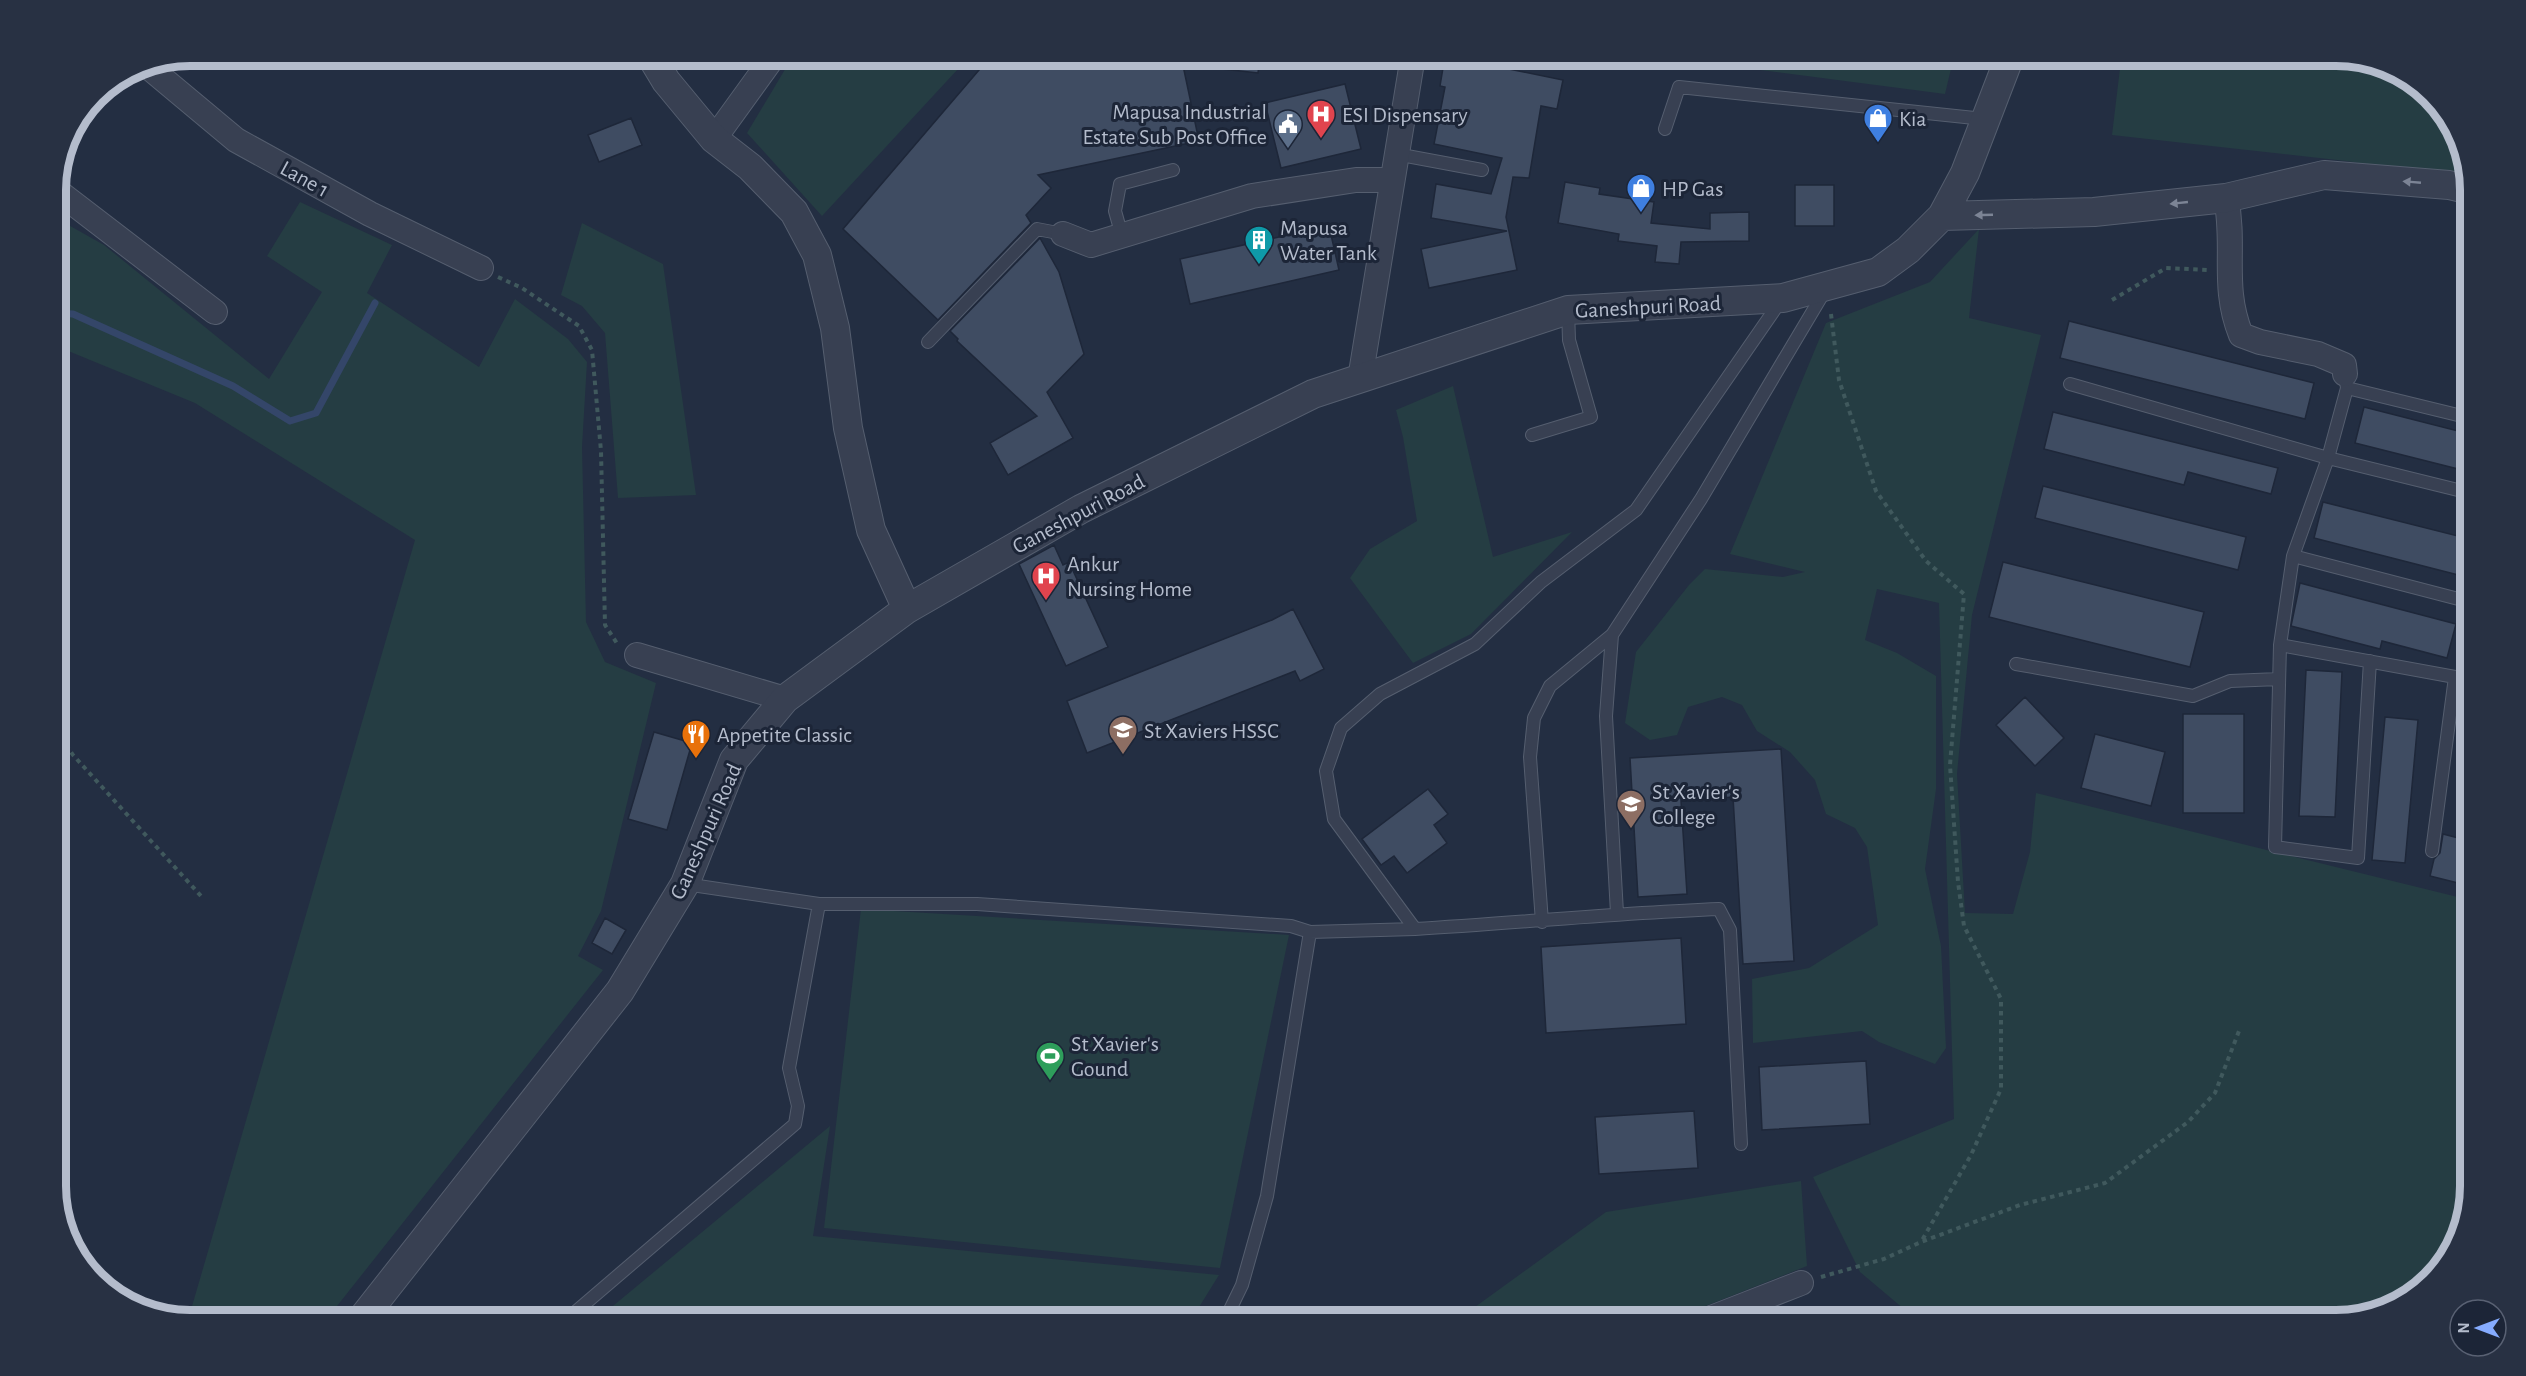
<svg xmlns="http://www.w3.org/2000/svg" width="2526" height="1376" font-family="'Alegreya Sans',sans-serif">
  <rect width="100%" height="100%" fill="#232e42"/>
  <path fill="#253d43" d="M793 56H970L822 216 747 133Z
    M1652 56H1954L1945 94Z
    M2121 60 2254 70 2380 66 2396 70 2448 116 2454 135 2458 177 2346 161 2112 135Z
    M300 202 392 245 367 293 479 367 515 299 568 339 587 362 582 447 586 622 605 662 656 683 601 911 578 956 603 970 326 1320H188L415 540 195 403 56 346V218L104 245 269 379 322 292 267 256Z
    M582 223 663 264 696 495 618 498 605 333 582 306 561 295Z
    M1979 229 1969 318 2041 335 1972 615 1957 774 1965 913 2013 914 2030 852 2036 793 2470 900V1186L2456 1246 2403 1302 2336 1320H1917L1860 1272 1813 1177 1954 1119 1939 603 1877 589 1865 640 1897 653 1936 676V789L1925 869 1941 946 1946 1048 1935 1064 1879 1042 1862 1031 1753 1043 1752 979 1809 968 1878 925 1867 847 1855 828 1826 814 1815 780 1790 752 1757 731 1742 705 1722 697 1688 707 1677 735 1650 740 1625 723 1636 652 1689 585 1705 569 1783 577 1805 572 1730 554 1826 323 1930 282Z
    M1453 386 1493 557 1572 532 1471 634 1413 663 1350 578 1370 549 1417 521 1403 437 1396 410Z
    M861 909 1289 935 1220 1268 824 1228Z
    M830 1126 813 1236 1219 1275 1191 1320H596Z
    M1801 1181 1807 1266 1670 1320H1457L1606 1212Z"/>
  <g fill="none" stroke-linecap="round" stroke-linejoin="round">
    <path stroke="#344669" stroke-width="7" d="M56 313 73 314 233 386 290 421 316 413 375 303"/>
  </g>
  <path fill="#3f4c62" stroke="#1e2739" stroke-width="1.5" d="M991 56H1181L1199 141 1038 175 1051 188 1026 215 1031 223 938 320 843 229Z
    M1206 56H1260L1258 73 1205 67Z
    M1445 56 1563 80 1557 109 1541 106 1529 178 1513 177 1506 217 1517 270 1429 288 1421 249 1507 231 1431 218 1436 184 1491 194 1502 158 1434 144 1445 87 1440 86Z
    M1345 84 1361 149 1281 168 1265 103Z
    M631 118 642 145 599 162 588 135Z
    M1565 182 1600 188 1599 194 1654 202 1651 223 1710 229V213L1749 212V241L1681 242 1679 264 1655 262 1657 246 1618 241 1619 234 1558 223Z
    M1795 185H1834V226H1795Z
    M1329 226 1339 270 1190 304 1180 259Z
    M1040 238 1059 272 1084 354 1047 392 1073 438 1008 475 990 443 1037 416 957 341 958 339 950 331Z
    M2069 321 2314 383 2305 419 2060 358Z
    M2364 407 2470 434V472L2355 443Z
    M2053 412 2278 468 2271 494 2188 472 2184 485 2044 449Z
    M2043 486 2246 537 2238 570 2035 518Z
    M2323 502 2470 539V578L2314 538Z
    M1054 545 1063 565 1069 562 1108 647 1066 666 1019 564Z
    M2003 562 2204 612 2190 667 1989 617Z
    M2300 583 2456 624 2447 658 2382 641 2380 649 2291 626Z
    M1293 609 1324 669 1300 681 1295 671 1087 753 1067 701 1272 620Z
    M2306 670 2342 672 2335 817 2299 816Z
    M2025 697 2064 738 2035 766 1996 725Z
    M2183 714H2244V813H2183Z
    M2385 717 2418 720 2405 863 2372 860Z
    M654 732 692 743 667 830 628 819Z
    M2095 734 2165 752 2151 806 2081 788Z
    M1781 749 1794 961 1743 964 1733 797 1681 801 1687 894 1638 897 1630 758Z
    M1428 789 1448 814 1434 825 1447 843 1407 873 1394 856 1381 865 1362 839Z
    M2443 834 2470 841V886L2430 876 2434 859 2440 853Z
    M605 918 626 930 612 954 592 943Z
    M1681 938 1686 1024 1546 1033 1541 947Z
    M1866 1061 1870 1124 1762 1130 1759 1067Z
    M1694 1111 1698 1168 1599 1174 1595 1117Z"/>
  <g fill="none" stroke-linecap="round" stroke-linejoin="round">
    <g stroke="#555e6f" stroke-width="14">
      <path id="service" d="M1665 129 1679 87 1984 119
        M1396 154 1482 170
        M1122 236 1115 211 1120 184 1173 170
        M928 342 1037 229 1063 234
        M2345 374 2347 388 2328 458 2293 556 2280 645 2275 847 2358 858 2370 661
        M2070 384 2328 458 2470 493
        M2347 388 2470 418
        M1532 435 1591 417 1569 340 1568 310
        M2293 556 2470 602
        M2280 645 2455 677 2432 851
        M2016 664 2193 696 2230 681 2279 679
        M685 884 819 904H977L1291 926 1310 932 1415 929
        M1617 913 1606 716 1612 635 1701 499 1826 289
        M1542 922 1530 757 1534 718 1550 686 1612 635
        M1741 1144 1730 930 1719 909C1617 913 1516 923 1415 929L1334 819 1326 771 1341 728 1380 694 1475 644 1541 582 1636 510 1782 299
        M566 1320 795 1124 798 1106 789 1068 819 904
        M1225 1320 1242 1285 1267 1196 1310 932"/>
    </g>
    <g stroke="#555e6f" stroke-width="26">
      <path id="minor" d="M145 64 236 140 370 214 481 268
        M714 139 774 56
        M56 190 215 312
        M2226 198C2236 247 2221 286 2241 335L2260 342 2318 354 2344 365 2345 374
        M1063 234 1091 245 1252 196 1356 180H1391
        M1360 379 1413 56
        M637 655 785 699
        M1706 1320 1801 1283"/>
    </g>
    <g stroke="#555e6f" stroke-width="30">
      <path id="tertiary" d="M651 56 666 81 714 139 750 167 794 212 817 255 835 328 848 428 871 530 907 609
        M1942 216 2094 212 2226 198 2324 175 2449 185 2470 190
        M361 1320 620 991 685 884 734 760 785 699 907 609 1081 509 1313 394 1568 310 1783 298 1878 272 1908 250 1942 216 1965 173 2010 56"/>
    </g>
    <path stroke="#40595d" stroke-width="4" stroke-dasharray="4.5 4.5" stroke-linecap="butt" d="M498 277 522 288 579 326 592 350 601 451 605 625 618 645
      M2112 300 2166 268 2208 270
      M1831 314 1839 380 1876 491 1926 561 1964 594 1950 765 1958 882 1964 926 2001 999V1089L1971 1155 1921 1242
      M56 730 73 755 201 896
      M1821 1277 1884 1259 1921 1242 2020 1205 2105 1183 2188 1122 2215 1093 2239 1031"/>
    <use href="#service" stroke="#384052" stroke-width="12"/>
    <use href="#minor" stroke="#384052" stroke-width="24"/>
    <use href="#tertiary" stroke="#384052" stroke-width="28"/>
  </g>
  <defs><path id="oneway-solid" d="M-6-.8H1V-3.2L6.5 0L1 3.2V.8H-6Z" transform="scale(1.5)"/></defs>
  <g fill="#7c8495">
    <use href="#oneway-solid" transform="translate(2412 182) rotate(-175)"/>
    <use href="#oneway-solid" transform="translate(2179 203) rotate(174)"/>
    <use href="#oneway-solid" transform="translate(1984 215) rotate(178)"/>
  </g>
  <defs>
    <g id="hospital-pin" transform="scale(1.5)"><path d="M0 17L-7.5 6A9.5 9.5 0 1 1 7.5 6Z" fill="#e0444e" stroke="#1c2537"/><path d="M-5-5h3v3.5h4V-5h3V5h-3V1.5h-4V5h-3Z" fill="#fff"/></g>
    <g id="shop-pin" transform="scale(1.5)"><path d="M0 17L-7.5 6A9.5 9.5 0 1 1 7.5 6Z" fill="#3f7fe0" stroke="#1c2537"/><path d="M-5-2.5h2.3a2.7 3.5 0 0 1 5.4 0H5L5.5 6h-11ZM-1.5-2.5h3a1.5 2.3 0 0 0-3 0Z" fill="#fff"/></g>
    <g id="civic-pin" transform="scale(1.5)"><path d="M0 17L-7.5 6A9.5 9.5 0 1 1 7.5 6Z" fill="#5c6f8a" stroke="#1c2537"/><path d="M-.6-6.5H3V-4.5H.6V-3L4-1V1h2V6H-6V1h2V-1L-.6-3ZM-1.2 2.5V6h2.4V2.5Z" fill="#fff"/></g>
    <g id="building-pin" transform="scale(1.5)"><path d="M0 17L-7.5 6A9.5 9.5 0 1 1 7.5 6Z" fill="#0f9aa8" stroke="#1c2537"/><path d="M-4-6H4V6H1V3H-1V6H-4ZM-2.5-4.3h1.7v1.8h-1.7ZM.8-4.3h1.7v1.8H.8ZM-2.5-1h1.7V.8h-1.7ZM.8-1h1.7V.8H.8Z" fill="#fff"/></g>
    <g id="university-pin" transform="scale(1.5)"><path d="M0 17L-7.5 6A9.5 9.5 0 1 1 7.5 6Z" fill="#8d6e63" stroke="#1c2537"/><path d="M0-5L7-2L0 1L-7-2ZM-4 1L0 2.5L4 1V4Q0 6-4 4Z" fill="#fff"/></g>
    <g id="restaurant-pin" transform="scale(1.5)"><path d="M0 17L-7.5 6A9.5 9.5 0 1 1 7.5 6Z" fill="#e8710a" stroke="#1c2537"/><path d="M-5-6h1v4h1v-4h1v4h1v-4h1v5L-1.5 .5V6h-2V.5L-5-1ZM5-6V6H3V1.5H1.5Q1.5-4 5-6Z" fill="#fff"/></g>
    <g id="stadium-pin" transform="scale(1.5)"><path d="M0 17L-7.5 6A9.5 9.5 0 1 1 7.5 6Z" fill="#2e9e5b" stroke="#1c2537"/><path d="M0-5a6.5 5 0 1 0 0 10a6.5 5 0 1 0 0-10ZM-3.5-1.8h7v3.6h-7Z" fill="#fff"/></g>
  </defs>
  <g fill-rule="evenodd">
    <use href="#hospital-pin" x="1321" y="114"/>
    <use href="#shop-pin" x="1878" y="118"/>
    <use href="#civic-pin" x="1288" y="124"/>
    <use href="#shop-pin" x="1641" y="188"/>
    <use href="#building-pin" x="1259" y="240"/>
    <use href="#hospital-pin" x="1046" y="576"/>
    <use href="#university-pin" x="1123" y="730"/>
    <use href="#restaurant-pin" x="696" y="734"/>
    <use href="#university-pin" x="1631" y="804"/>
    <use href="#stadium-pin" x="1050" y="1056"/>
  </g>
  <g text-anchor="middle" stroke-width="6" stroke-linejoin="round" paint-order="stroke">
    <g font-size="22" fill="#b4bccc" stroke="#1c2537" text-anchor="start">
      <text x="1267" y="119" text-anchor="end">Mapusa Industrial<tspan x="1267" dy="25">Estate Sub Post Office</tspan></text>
      <text x="1342" y="122">ESI Dispensary</text>
      <text x="1899" y="126">Kia</text>
      <text x="1662" y="196">HP Gas</text>
      <text x="1280" y="235">Mapusa<tspan x="1280" dy="25">Water Tank</tspan></text>
      <text x="1067" y="571">Ankur<tspan x="1067" dy="25">Nursing Home</tspan></text>
      <text x="1144" y="738">St Xaviers HSSC</text>
      <text x="717" y="742">Appetite Classic</text>
      <text x="1652" y="799">St Xavier's<tspan x="1652" dy="25">College</tspan></text>
      <text x="1071" y="1051">St Xavier's<tspan x="1071" dy="25">Gound</tspan></text>
    </g>
    <g font-size="22" fill="#b4bccc" stroke="#1c2537">
      <text transform="translate(305 178) rotate(29)" y="8">Lane 1</text>
      <text transform="translate(1648 306) rotate(-3)" y="8">Ganeshpuri Road</text>
      <text transform="translate(1078 513) rotate(-28)" y="8">Ganeshpuri Road</text>
      <text transform="translate(705 831) rotate(-66)" y="8">Ganeshpuri Road</text>
    </g>
  </g>
  <path d="M0 0H2526V1376H0ZM190 66H2336A124 124 0 0 1 2460 190V1186A124 124 0 0 1 2336 1310H190A124 124 0 0 1 66 1186V190A124 124 0 0 1 190 66Z" fill="#283143" fill-rule="evenodd"/>
  <path fill="none" stroke="#b4bccc" stroke-width="8" d="M190 66H2336A124 124 0 0 1 2460 190V1186A124 124 0 0 1 2336 1310H190A124 124 0 0 1 66 1186V190A124 124 0 0 1 190 66Z"/>
  <g transform="translate(2478 1328) rotate(270)"><circle r="28" fill="#1c2537" stroke="#596173" stroke-width="1.5"/>
  <path d="M0-4.5L10 22L0 15L-10 22Z" fill="#86acff"/>
  <text y="-9" font-size="16" font-weight="bold" text-anchor="middle" fill="#b4bccc">N</text>
  </g>
</svg>
